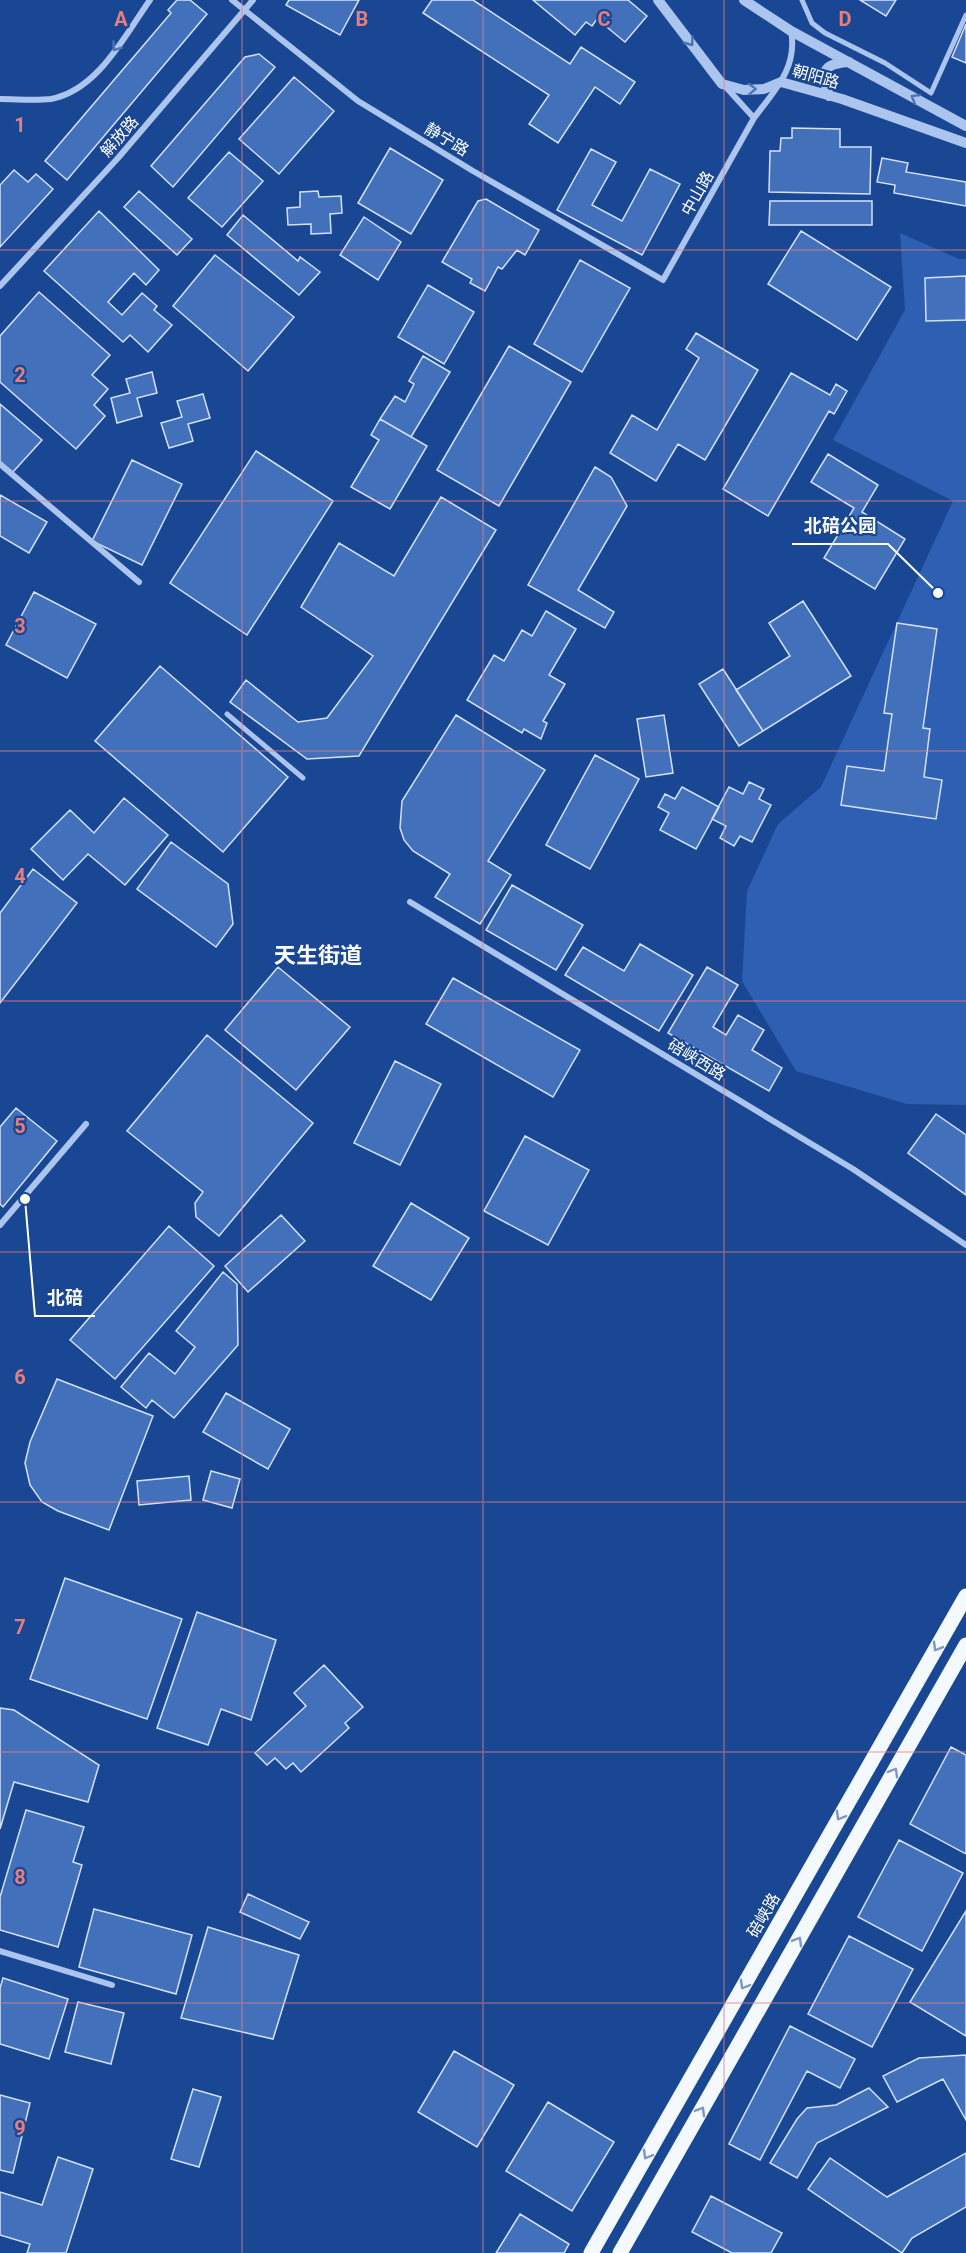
<svg xmlns="http://www.w3.org/2000/svg" width="966" height="2253" font-family="Roboto,'Noto Sans SC',sans-serif">
  <rect width="100%" height="100%" fill="#1a4794"/>
  <path fill="#2e5fb2" d="M900 233 959 259H966V1105L907 1104 796 1071 742 981 747 891 778 824 821 787 953 501 833 440 905 310Z"/>
  <path fill="#4370bb" stroke="#d2e2fb" stroke-width="1.5" d="M177 0H190L207 14 67 180 45 161 171 13 168 10Z
    M289 0H359L340 35 286 5Z
    M432 0H473L570 64 581 47 635 82 620 104 595 87 558 143 529 124 549 95 423 13Z
    M533 0H628L647 16 625 42 597 19 592 26 586 22 575 35Z
    M860 0H896L886 16Z
    M966 24V63L952 57Z
    M259 54 275 67 173 187 151 166 245 57Z
    M294 77 334 111 279 174 239 139Z
    M792 128 840 129V147H871L870 194 769 192 770 151H780L781 138H792Z
    M390 148 443 180 411 234 358 203Z
    M591 149 616 162 592 205 622 221 650 169 680 184 642 255 557 210Z
    M229 152 263 181 222 227 188 198Z
    M882 158 908 163 906 172 966 182V206L894 193 895 185 877 182Z
    M14 170 28 182 36 174 53 189 0 247V185Z
    M139 191 192 239 177 255 124 207Z
    M318 191 319 197 341 196 342 213 330 214 331 233 311 234V224L288 225 287 208 300 207V192Z
    M486 199 539 230 525 255 517 250 502 269 498 267 485 291 470 283 472 279 442 262 478 201Z
    M770 201H872V225H769Z
    M99 211 159 270 146 285 134 273 108 302 122 315 142 293 157 306 154 310 172 325 148 352 130 335 123 342 44 271Z
    M243 215 298 261 300 257 320 272 299 295 227 235Z
    M364 217 401 242 378 280 340 255Z
    M801 231 891 287 857 340 768 284Z
    M215 255 294 317 248 371 173 306Z
    M580 260 630 288 582 372 534 344Z
    M966 276V320L926 321 925 278Z
    M428 285 474 312 444 364 398 337Z
    M39 292 110 355 92 375 108 389 94 405 105 416 76 449 0 382V336Z
    M696 333 758 370 705 460 678 444 656 481 610 453 632 415 657 430 699 358 686 349Z
    M509 346 571 382 499 506 437 470Z
    M423 356 450 372 411 437 380 419 395 396 405 402 414 384 409 381Z
    M152 372 157 393 137 398 142 416 117 423 111 398 130 393 126 379Z
    M791 373 830 395 836 384 847 391 834 414 829 411 768 516 723 489Z
    M203 394 210 418 188 424 193 441 169 448 161 423 182 417 177 401Z
    M0 404 42 440 12 473 0 463Z
    M380 419 427 446 390 509 351 487 379 440 371 435Z
    M256 451 333 501 247 635 170 583Z
    M828 454 878 485 862 512 905 539 875 589 824 558 854 508 811 482Z
    M132 460 182 484 142 565 92 541Z
    M595 467 611 477 627 506 578 590 614 612 605 628 528 585Z
    M0 495 47 522 29 553 0 536Z
    M441 497 496 530 359 756 307 759 230 702 246 680 298 722 327 718 373 656 301 607 339 543 394 576Z
    M34 592 96 624 67 678 6 645Z
    M803 601 851 676 763 731 736 690 790 656 769 623Z
    M546 611 576 629 549 675 565 684 543 721 547 723 541 739 524 729 522 733 467 700 494 655 504 661 522 630 532 636Z
    M897 623 937 629 923 728 930 729 924 777 942 780 936 819 841 805 847 766 884 771 892 714 884 713Z
    M160 666 288 777 223 852 95 741Z
    M723 669 763 731 739 746 699 684Z
    M456 715 545 770 488 861 511 875 480 924 435 897 450 874 413 851 404 840 400 828 402 801Z
    M664 715 673 773 646 777 637 719Z
    M595 755 639 779 590 869 546 845Z
    M749 782 764 789 759 799 771 805 752 842 740 836 734 846 720 838 726 826 712 819 729 787 743 794Z
    M682 787 719 807 696 849 660 830 669 813 658 807 665 794 675 799Z
    M124 798 168 835 125 885 88 854 63 880 31 849 70 810 94 833Z
    M171 842 228 884 233 924 216 947 137 889Z
    M33 869 77 903 0 1003V913Z
    M512 885 583 925 556 970 486 930Z
    M640 944 693 975 659 1031 565 975 583 947 624 971Z
    M278 967 350 1027 296 1090 225 1030Z
    M707 967 738 985 713 1027 726 1035 738 1015 764 1030 752 1050 782 1068 769 1091 668 1033Z
    M453 978 580 1050 553 1097 426 1024Z
    M207 1035 313 1123 219 1236 196 1217 195 1203 203 1192 127 1131Z
    M395 1061 441 1084 400 1165 354 1143Z
    M16 1108 57 1141 3 1207 0 1204V1127Z
    M936 1114 966 1135V1195L908 1153Z
    M525 1136 589 1170 548 1245 484 1211Z
    M411 1203 469 1238 431 1300 373 1266Z
    M281 1215 305 1241 248 1292 225 1266Z
    M169 1226 214 1266 115 1379 70 1340Z
    M223 1272 237 1284 238 1345 174 1418 152 1400 146 1408 121 1387 149 1353 175 1374 195 1347 176 1331Z
    M57 1379 153 1416 109 1530 58 1511 42 1502 30 1485 25 1463 30 1442Z
    M226 1393 290 1429 268 1469 203 1432Z
    M211 1471 240 1479 232 1508 203 1500Z
    M189 1476 191 1500 139 1505 137 1481Z
    M65 1578 182 1619 147 1719 30 1679Z
    M197 1612 276 1640 251 1720 221 1709 208 1745 157 1728Z
    M324 1665 363 1707 345 1723 349 1728 301 1772 293 1763 286 1769 275 1758 267 1765 255 1753 306 1706 294 1693Z
    M0 1708 14 1710 99 1765 88 1802 14 1782 0 1829Z
    M951 1747 966 1755V1854L910 1824Z
    M26 1810 84 1827 73 1862 82 1865 58 1947 0 1930V1897Z
    M899 1840 963 1873 922 1951 858 1917Z
    M248 1894 309 1922 300 1939 240 1912Z
    M94 1909 192 1935 176 1994 79 1967Z
    M966 1911V2036L910 2002Z
    M208 1927 299 1955 273 2039 181 2018Z
    M849 1936 913 1969 872 2047 808 2014Z
    M3 1978 68 1999 49 2059 0 2044V1988Z
    M78 2002 124 2013 111 2064 65 2052Z
    M790 2026 855 2059 840 2088 807 2071 760 2160 729 2144Z
    M454 2051 514 2085 477 2147 418 2112Z
    M966 2055V2120L943 2079 897 2102 883 2076 919 2058Z
    M869 2088 888 2107 817 2143 797 2178 770 2163 797 2119 807 2108 836 2105Z
    M193 2089 221 2097 199 2167 171 2159Z
    M0 2095 30 2103 13 2173 0 2170Z
    M548 2102 614 2142 572 2211 506 2171Z
    M966 2153V2207L912 2238 902 2253 808 2189 830 2158 887 2197Z
    M58 2157 93 2169 66 2253H27L30 2244 0 2235V2192L42 2205Z
    M711 2196 782 2233 771 2253H732L692 2232Z
    M520 2214 569 2244 564 2253H496Z"/>
  <g fill="none" stroke-linecap="round" stroke-linejoin="round">
    <path stroke="#acc5ef" stroke-width="5" d="M802 0 812 23 825 33 885 63 931 93 966 15
      M227 714 303 778"/>
    <path stroke="#acc5ef" stroke-width="6" d="M232 0 358 101 473 171 663 280 754 118
      M725 86 754 118C775 90 798 67 791 31
      M0 99C16 99 35 101 51 99 98 90 125 35 150 0
      M0 286 118 158 253 0
      M0 464 139 582
      M410 902 853 1169 966 1245
      M0 1225 86 1124
      M0 1951 112 1985"/>
    <path stroke="#acc5ef" stroke-width="10" d="M658 0 722 84 744 90 764 89 781 82 842 99 966 143
      M744 0 791 31 966 126
      M829 96C821 71 822 64 849 62"/>
    <path stroke="#f4f8ff" stroke-width="15" d="M591 2253 966 1596
      M620 2253 966 1645"/>
  </g>
  <defs><path id="oneway-chevron" d="M-2-3.5L2.5 0L-2 3.5" fill="none" stroke-width="1.6" stroke-linecap="round" stroke-linejoin="round" transform="scale(1.5)"/></defs>
  <g stroke="#4d73b4">
    <use href="#oneway-chevron" transform="translate(690 42) rotate(53)"/>
    <use href="#oneway-chevron" transform="translate(116 47) rotate(126)"/>
    <use href="#oneway-chevron" transform="translate(752 89) rotate(-2)"/>
    <use href="#oneway-chevron" transform="translate(915 98) rotate(-150)"/>
  </g>
  <g stroke="#7c97c4">
    <use href="#oneway-chevron" transform="translate(937 1647) rotate(120)"/>
    <use href="#oneway-chevron" transform="translate(894 1772) rotate(-60)"/>
    <use href="#oneway-chevron" transform="translate(840 1816) rotate(120)"/>
    <use href="#oneway-chevron" transform="translate(798 1941) rotate(-60)"/>
    <use href="#oneway-chevron" transform="translate(744 1985) rotate(120)"/>
    <use href="#oneway-chevron" transform="translate(701 2111) rotate(-60)"/>
    <use href="#oneway-chevron" transform="translate(647 2155) rotate(120)"/>
  </g>
  <path fill="none" stroke="#e67e7e" stroke-width="1.5" stroke-opacity="0.55" d="M242 0V2253M483 0V2253M724 0V2253M0 250H966M0 501H966M0 751H966M0 1001H966M0 1252H966M0 1502H966M0 1752H966M0 2003H966"/>
  <g text-anchor="middle" stroke-width="4.5" stroke-linejoin="round" paint-order="stroke">
    <g font-size="16" fill="#fff" stroke="#1a4794">
      <text transform="translate(816 76) rotate(16)" y="6">朝阳路</text>
      <text transform="translate(119 136) rotate(-49)" y="6">解放路</text>
      <text transform="translate(447 139) rotate(31)" y="6">静宁路</text>
      <text transform="translate(697 193) rotate(-61)" y="6">中山路</text>
      <text transform="translate(697 1059) rotate(31)" y="6">碚峡西路</text>
      <text transform="translate(763 1915) rotate(-60)" y="6">碚峡路</text>
    </g>
    <g font-size="22" font-weight="bold" fill="#fff" stroke="#1a4794">
      <text x="318" y="963">天生街道</text>
    </g>
  </g>
  <g font-size="20" text-anchor="middle" font-weight="bold" fill="#e67e7e" stroke="#1a4794" stroke-width="4.5" stroke-linejoin="round" paint-order="stroke">
    <text x="121" y="26">A</text>
    <text x="362" y="26">B</text>
    <text x="604" y="26">C</text>
    <text x="845" y="26">D</text>
    <text x="20" y="132">1</text>
    <text x="20" y="382">2</text>
    <text x="20" y="633">3</text>
    <text x="20" y="883">4</text>
    <text x="20" y="1133">5</text>
    <text x="20" y="1384">6</text>
    <text x="20" y="1634">7</text>
    <text x="20" y="1884">8</text>
    <text x="20" y="2135">9</text>
  </g>
  <path fill="none" stroke="#fff" stroke-width="2" d="M938 593L888 544H792M25 1199L35 1316H95"/>
  <g fill="#fff" stroke="#1a4794" stroke-width="2">
    <circle cx="938" cy="593" r="6"/>
    <circle cx="25" cy="1199" r="6"/>
  </g>
  <g font-size="18" text-anchor="middle" font-weight="bold" fill="#fff" stroke="#1a4794" stroke-width="4.5" stroke-linejoin="round" paint-order="stroke">
    <text x="840" y="532">北碚公园</text>
    <text x="65" y="1304">北碚</text>
  </g>
</svg>
